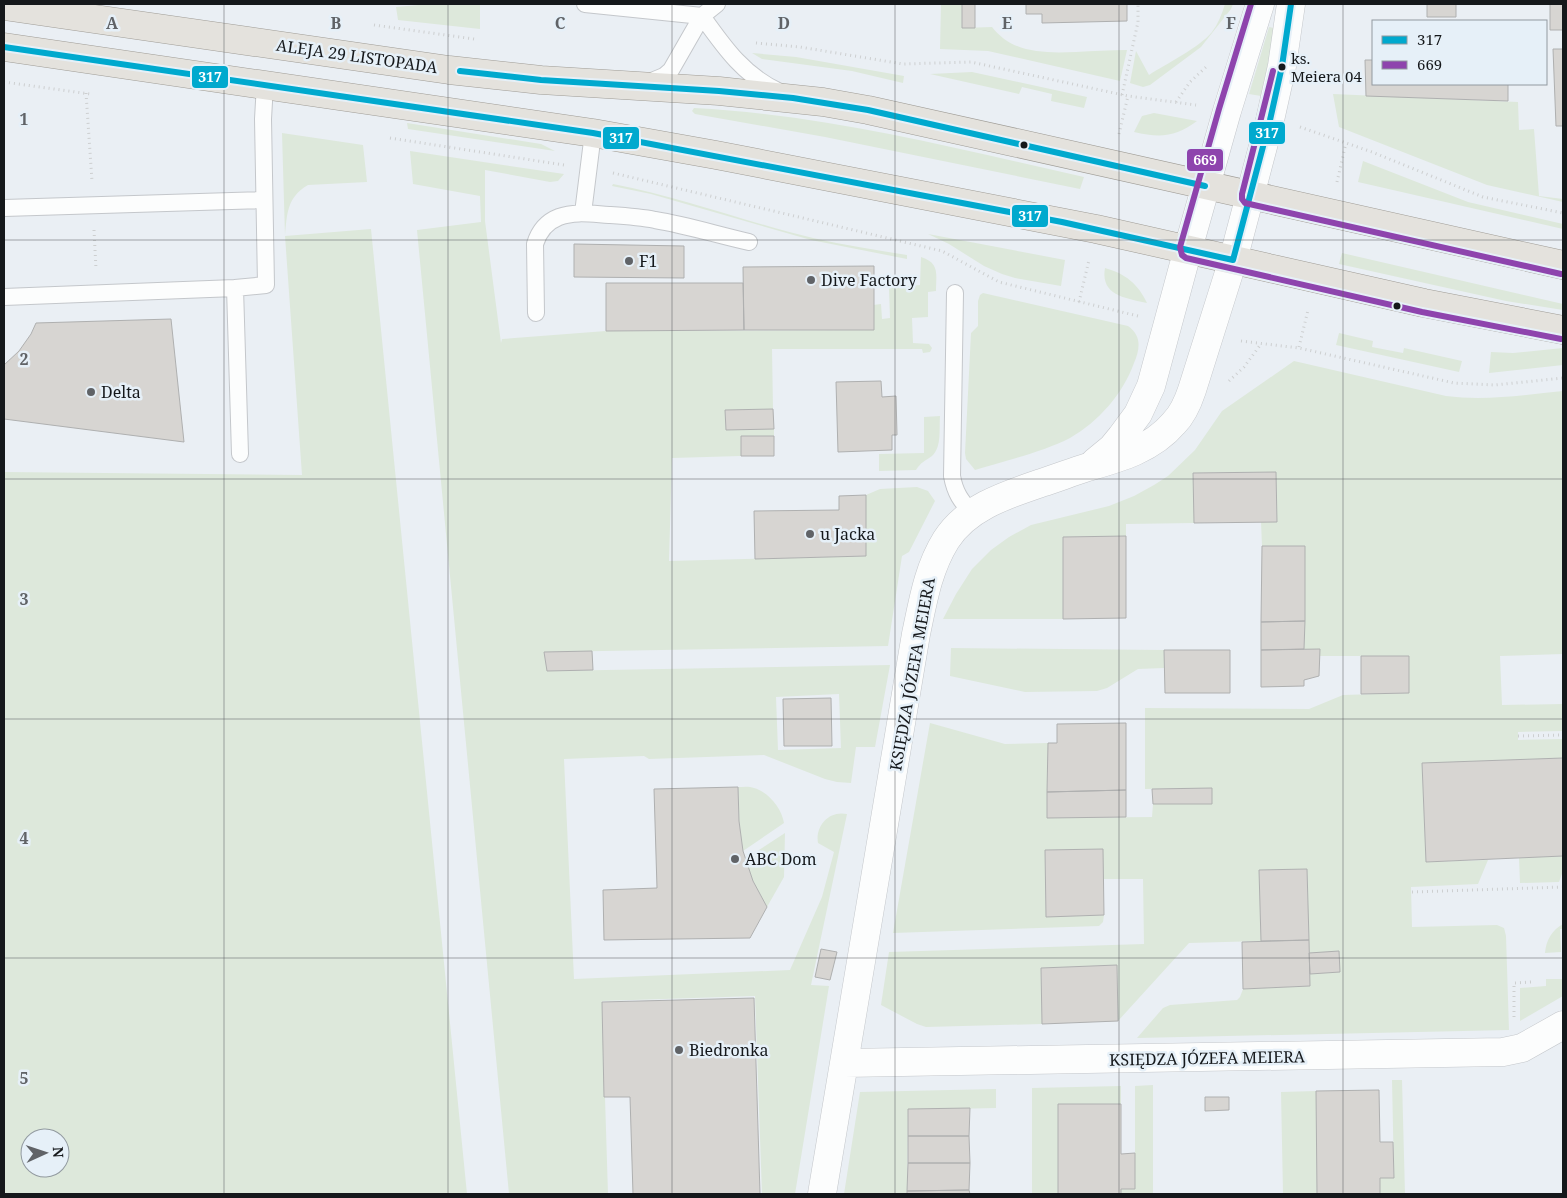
<svg xmlns="http://www.w3.org/2000/svg" width="1567" height="1198" font-family="'Noto Serif',serif">
  <rect width="100%" height="100%" fill="#eaeff4"/>
  <path fill="#dde8db" fill-rule="evenodd" d="M430 4H480V29L398 20 396 7Z
    M941 4H962V28L992 27C1013 54 1045 53 1076 52 1093 51 1110 50 1127 50L1120 81 988 51 940 49Z
    M1225 4H1233L1231 9 1201 47 1150 85 1143 87 1130 83 1136 51 1149 75C1166 64 1200 47 1212 32 1218 24 1222 14 1225 4Z
    M1269 27 1274 28 1275 31 1261 96 1249 94Z
    M752 53 796 57 904 76 903 83 852 71 762 59Z
    M972 72 1087 97 1084 108 1051 101 1052 94 1022 87 1019 94 930 74Z
    M1333 94 1518 102 1519 130 1534 129 1539 196 1563 199V202L1487 185 1339 127Z
    M694 108C827 115 955 148 1084 177L1080 189 825 137 695 114 692 111Z
    M1154 113 1197 121C1176 137 1160 138 1134 132L1142 116Z
    M407 123 541 144 555 151 408 129Z
    M282 133 363 145 367 182 308 185C287 197 287 214 285 236L371 229 467 1194H4V472L302 475 285 236ZM30 1138H60V1168H30Z
    M410 151 564 174 558 181 550 182 485 170V221L501 343 502 339 606 331 873 330V305L881 304 882 319 890 318 889 288 920 285 921 257C940 263 936 274 936 291L928 292V317L912 318 913 343 929 344 932 348 930 352 923 353 922 349H772L773 409 725 410 726 429H774V436H741V456L672 458 669 561 866 556V495L880 489 917 487 928 491 935 501 909 552 902 556 888 646 544 652 548 671 890 665 875 747H856L851 783 837 782 825 779 764 755 649 759 644 756 564 759 574 979 790 970 822 897 834 852 818 843C815 826 829 810 847 814L811 985 829 986 795 1194H762L755 996 602 1001 608 1194H509L417 230 481 222 480 196 413 184ZM839 694 841 748 778 750 776 697Z
    M1363 161 1468 202 1563 224V229L1358 182Z
    M613 184C681 197 746 222 813 238 844 245 876 250 907 255V259L811 240 651 194 612 186Z
    M928 234 1065 260 1061 286 1015 278 1002 274 984 266 949 244Z
    M1342 253 1563 304V310L1506 301 1339 264Z
    M1105 268C1126 274 1138 284 1147 303 1127 298 1100 296 1105 268Z
    M983 293 1128 326C1142 336 1140 349 1134 363 1123 394 1098 422 1070 438 1043 452 1004 461 975 470L966 459 965 453 971 333 978 326V301L980 295Z
    M1339 333 1373 341 1372 347 1403 353 1404 348 1462 361 1459 372 1336 345Z
    M1563 348V365L1489 373 1491 352 1513 353Z
    M1294 361 1446 396C1485 401 1524 395 1563 391V654L1500 656 1502 705 1563 704V731L1518 732V740L1563 739V758L1422 764 1426 862 1488 860 1478 884 1411 887 1412 927 1497 925 1504 928 1506 936 1509 1030 1137 1038 1163 1008 1170 1005 1237 1000 1240 997 1243 989 1310 986V974L1340 972 1339 951 1309 953 1307 869 1259 870 1261 941 1189 943 1118 1021 1117 965 1041 968 1042 1024 926 1027 917 1024 881 1005 889 952 1144 944 1143 879H1103V849L1045 850 1046 917 1104 915 1103 922 1099 926 893 933 930 723 1005 744 1048 743 1047 818 1152 817 1153 804H1212V788L1145 789V708L1309 709 1343 695 1409 693V656H1319L1304 649 1305 546H1262L1261 522 1277 521 1276 472 1194 473V523L1126 524V536L1063 537V619H943L956 594 972 569 991 550 1009 537 1031 525 1109 506 1134 496 1154 485 1168 476 1195 450 1222 411Z
    M940 416C939 429 942 447 932 456 925 461 921 462 916 470L879 471V454L924 453V417Z
    M951 648 1164 650V668L1138 669 1107 688 1097 691 1025 692 950 676Z
    M738 787C743 787 749 786 754 788 769 792 782 809 784 823L743 851 739 821Z
    M785 833 784 877 767 907 753 881 745 859Z
    M1563 856V871L1559 882 1520 883 1519 858Z
    M1563 924V929H1560L1561 952 1545 953C1546 940 1552 930 1563 924Z
    M1546 979H1563V996L1520 1021V988L1546 986Z
    M1392 1080H1402L1405 1194H1380V1178L1394 1177Z
    M1153 1085V1194H1121V1189H1135V1086Z
    M1121 1086V1104H1058V1194H1032V1088Z
    M996 1089V1108L908 1110 907 1194H844L860 1092Z
    M1316 1091 1317 1194H1283L1281 1092Z"/>
  <path fill="#d7d5d2" stroke="#afb0b0" d="M962 4H975V28H962Z
    M1026 4H1127V21L1042 23V14H1026Z
    M1427 4H1456V17H1427Z
    M1550 4H1563V30H1550Z
    M1553 49H1563V126H1556Z
    M1365 60H1373V84H1508V101L1366 96Z
    M574 244 684 246V278L574 277Z
    M874 266V330H744L743 267Z
    M606 283H743L744 330 606 331Z
    M171 319 184 442 4 419V365L19 351 31 334 36 323Z
    M881 381 882 397 896 396 897 435H892V450L838 452 836 382Z
    M773 409 774 429 726 430 725 410Z
    M741 436H774V456H741Z
    M1276 472 1277 522 1194 523 1193 473Z
    M866 495V556L755 559 754 511 839 510V496Z
    M1126 536V618L1063 619V537Z
    M1262 546H1305V621L1261 622Z
    M1305 621 1304 649 1261 650V622Z
    M1320 649 1319 676 1304 680V686L1261 687V650Z
    M1164 650H1230V693H1165Z
    M592 651 593 670 547 671 544 652Z
    M1361 656H1409V693L1361 694Z
    M831 698 832 746H784L783 699Z
    M1126 723V790L1047 792 1048 743H1057V724Z
    M1563 758V856L1426 862 1422 763Z
    M738 787 739 821 743 851 753 881 767 907 750 938 604 940 603 890 657 888 654 789Z
    M1212 788V804H1153L1152 789Z
    M1126 790V817L1047 818V792Z
    M1103 849 1104 915 1046 917 1045 850Z
    M1307 869 1309 940 1261 941 1259 870Z
    M1309 940 1310 986 1243 989 1242 942Z
    M821 949 837 952 830 980 815 977Z
    M1339 951 1340 972 1310 974 1309 953Z
    M1117 965 1118 1021 1042 1024 1041 968Z
    M754 998 760 1194H633L630 1097H604L602 1002Z
    M1379 1090 1380 1142H1393L1394 1178H1380V1194H1317L1316 1091Z
    M1205 1097H1229V1110L1205 1111Z
    M1058 1104H1121V1154L1135 1153V1189H1121V1194H1058Z
    M970 1108 969 1136H908V1109Z
    M908 1136H969L970 1163H908Z
    M908 1163H970L969 1190 907 1191Z
    M969 1190 970 1194H907V1191Z"/>
  <g fill="none" stroke-linecap="round" stroke-linejoin="round">
    <g stroke="#c4c7cb" stroke-width="18">
      <path id="service" d="M585 4 702 16 717 4
        M647 83 664 76 671 70 702 16C724 47 744 76 780 92
        M4 208 264 200
        M583 213 593 133
        M955 293 952 476C955 493 961 501 972 513
        M4 297 235 288
        M536 313 535 244C539 231 546 222 559 217 575 211 592 214 609 215 624 216 640 217 655 220 686 225 718 235 749 242
        M240 454 235 288 266 285 263 119 265 84"/>
    </g>
    <g stroke="#c4c7cb" stroke-width="29">
      <path id="minor" d="M1095 462 1112 448 1121 437 1138 414 1151 386 1188 249
        M845 1063 1503 1052 1522 1048 1563 1025
        M822 1194 916 634C923 601 928 569 946 540 967 507 1006 495 1041 483 1057 478 1072 472 1088 467 1120 458 1152 449 1174 423 1183 414 1188 402 1192 390L1233 260"/>
    </g>
    <g stroke="#c4c7cb" stroke-width="29">
      <path id="tertiary" d="M1188 249 1227 111 1260 4
        M1233 260 1270 120 1282 66 1291 4"/>
    </g>
    <g stroke="#9f9c96" stroke-width="29">
      <path id="primary" d="M4 6 449 70 541 80 719 91 823 102 868 110 1017 143 1563 265
        M4 47 593 133 716 155 1096 229 1424 303 1563 330"/>
    </g>
    <path stroke="#cdcfd0" stroke-width="3" stroke-dasharray="1 4" stroke-linecap="butt" d="M374 25 474 39
      M756 43 800 47 903 64 971 62 1128 96 1196 105
      M4 82 90 94
      M86 93 92 181
      M1122 95 1138 22V4
      M1176 102 1190 82 1206 67
      M1300 127 1372 152 1483 197 1563 213
      M1119 134 1128 96
      M390 138 564 165
      M613 173 942 251 999 282 1138 316
      M1337 182 1346 143
      M94 230 96 269
      M1079 302 1089 260
      M1241 341 1299 348 1454 383 1495 385 1563 378
      M1299 347 1308 310
      M1229 381 1244 367 1261 344
      M1518 736 1563 735
      M1412 892 1563 887
      M1514 1017V983L1532 982"/>
    <use href="#service" stroke="#fcfdfd" stroke-width="16"/>
    <use href="#minor" stroke="#fcfdfd" stroke-width="28"/>
    <use href="#tertiary" stroke="#fcfdfd" stroke-width="28"/>
    <use href="#primary" stroke="#e4e2dd" stroke-width="28"/>
    <g stroke="#e6f0f8" stroke-width="10">
      <path id="bus-1" d="M4 47 593 133 1062 222 1233 260
        M460 71 541 80 719 91 793 98 868 110 1205 186
        M1233 260 1270 120 1282 66 1291 4"/>
    </g>
    <g stroke="#e6f0f8" stroke-width="10">
      <path id="bus-2" d="M1251 4 1219 109 1180 247 1182 255 1186 258 1422 312 1561 339
        M1273 71 1242 194V199L1245 203 1561 274"/>
    </g>
    <use href="#bus-1" stroke="#00a9ce" stroke-width="6"/>
    <use href="#bus-2" stroke="#8e44ad" stroke-width="6"/>
  </g>
  <path fill="none" stroke="#606367" stroke-width="1" stroke-opacity="0.55" d="M224 4V1194M448 4V1194M672 4V1194M895 4V1194M1119 4V1194M1343 4V1194M4 240H1563M4 479H1563M4 719H1563M4 958H1563"/>
  <g fill="#15181b" stroke="#e6f0f8" stroke-width="2">
    <circle cx="1282" cy="67" r="4.5"/>
    <circle cx="1024" cy="145" r="4.5"/>
    <circle cx="1397" cy="306" r="4.5"/>
  </g>
  <g fill="#606367" stroke="#e6f0f8" stroke-width="2">
    <circle cx="629" cy="261" r="5"/>
    <circle cx="811" cy="280" r="5"/>
    <circle cx="91" cy="392" r="5"/>
    <circle cx="810" cy="534" r="5"/>
    <circle cx="735" cy="859" r="5"/>
    <circle cx="679" cy="1050" r="5"/>
  </g>
  <g text-anchor="middle" stroke-width="5" stroke-linejoin="round" paint-order="stroke">
    <g font-size="15" fill="#15181b" stroke="#e6f0f8" text-anchor="start">
      <text x="1291" y="64">ks.<tspan x="1291" dy="18">Meiera 04</tspan></text>
    </g>
    <g font-size="16" fill="#15181b" stroke="#e6f0f8">
      <text transform="translate(357 56) rotate(8)" y="6">ALEJA 29 LISTOPADA</text>
      <text transform="translate(912 674) rotate(-80)" y="6">KSIĘDZA JÓZEFA MEIERA</text>
      <text transform="translate(1207 1058) rotate(-1)" y="6">KSIĘDZA JÓZEFA MEIERA</text>
    </g>
    <g font-size="16" fill="#15181b" stroke="#e6f0f8" text-anchor="start">
      <text x="639" y="267">F1</text>
      <text x="821" y="286">Dive Factory</text>
      <text x="101" y="398">Delta</text>
      <text x="820" y="540">u Jacka</text>
      <text x="745" y="865">ABC Dom</text>
      <text x="689" y="1056">Biedronka</text>
    </g>
  </g>
  <g font-size="16" text-anchor="middle" font-weight="bold" fill="#606367" stroke="#e6f0f8" stroke-width="5" stroke-linejoin="round" paint-order="stroke">
    <text x="112" y="29">A</text>
    <text x="336" y="29">B</text>
    <text x="560" y="29">C</text>
    <text x="784" y="29">D</text>
    <text x="1007" y="29">E</text>
    <text x="1231" y="29">F</text>
    <text x="24" y="125">1</text>
    <text x="24" y="365">2</text>
    <text x="24" y="605">3</text>
    <text x="24" y="844">4</text>
    <text x="24" y="1084">5</text>
  </g>
  <g stroke="#e6f0f8" stroke-width="2">
    <rect x="191" y="65" width="38" height="24" rx="5" fill="#00a9ce"/>
    <rect x="1248" y="121" width="38" height="24" rx="5" fill="#00a9ce"/>
    <rect x="602" y="126" width="38" height="24" rx="5" fill="#00a9ce"/>
    <rect x="1186" y="148" width="38" height="24" rx="5" fill="#8e44ad"/>
    <rect x="1011" y="204" width="38" height="24" rx="5" fill="#00a9ce"/>
  </g>
  <g font-size="14" text-anchor="middle" font-weight="bold" fill="#fff">
    <text x="210" y="82">317</text>
    <text x="1267" y="138">317</text>
    <text x="621" y="143">317</text>
    <text x="1205" y="165">669</text>
    <text x="1030" y="221">317</text>
  </g>
  <rect width="1567" height="1198" fill="none" stroke="#15181b" stroke-width="10"/>
  <rect x="1372" y="20" width="175" height="65" fill="#e6f0f8" stroke="#929aa0"/>
  <rect x="1382" y="36" width="25" height="8" fill="#00a9ce" stroke="#929aa0"/>
  <text x="1417" y="45" font-size="15" fill="#15181b">317</text>
  <rect x="1382" y="61" width="25" height="8" fill="#8e44ad" stroke="#929aa0"/>
  <text x="1417" y="70" font-size="15" fill="#15181b">669</text>
  <g transform="translate(45 1153) rotate(87)"><circle r="24" fill="#e6f0f8" stroke="#929aa0"/>
  <path d="M0-4L9 19L0 12L-9 19Z" fill="#606367"/>
  <text y="-8" font-size="14" font-weight="bold" text-anchor="middle" fill="#15181b">N</text>
  </g>
</svg>
